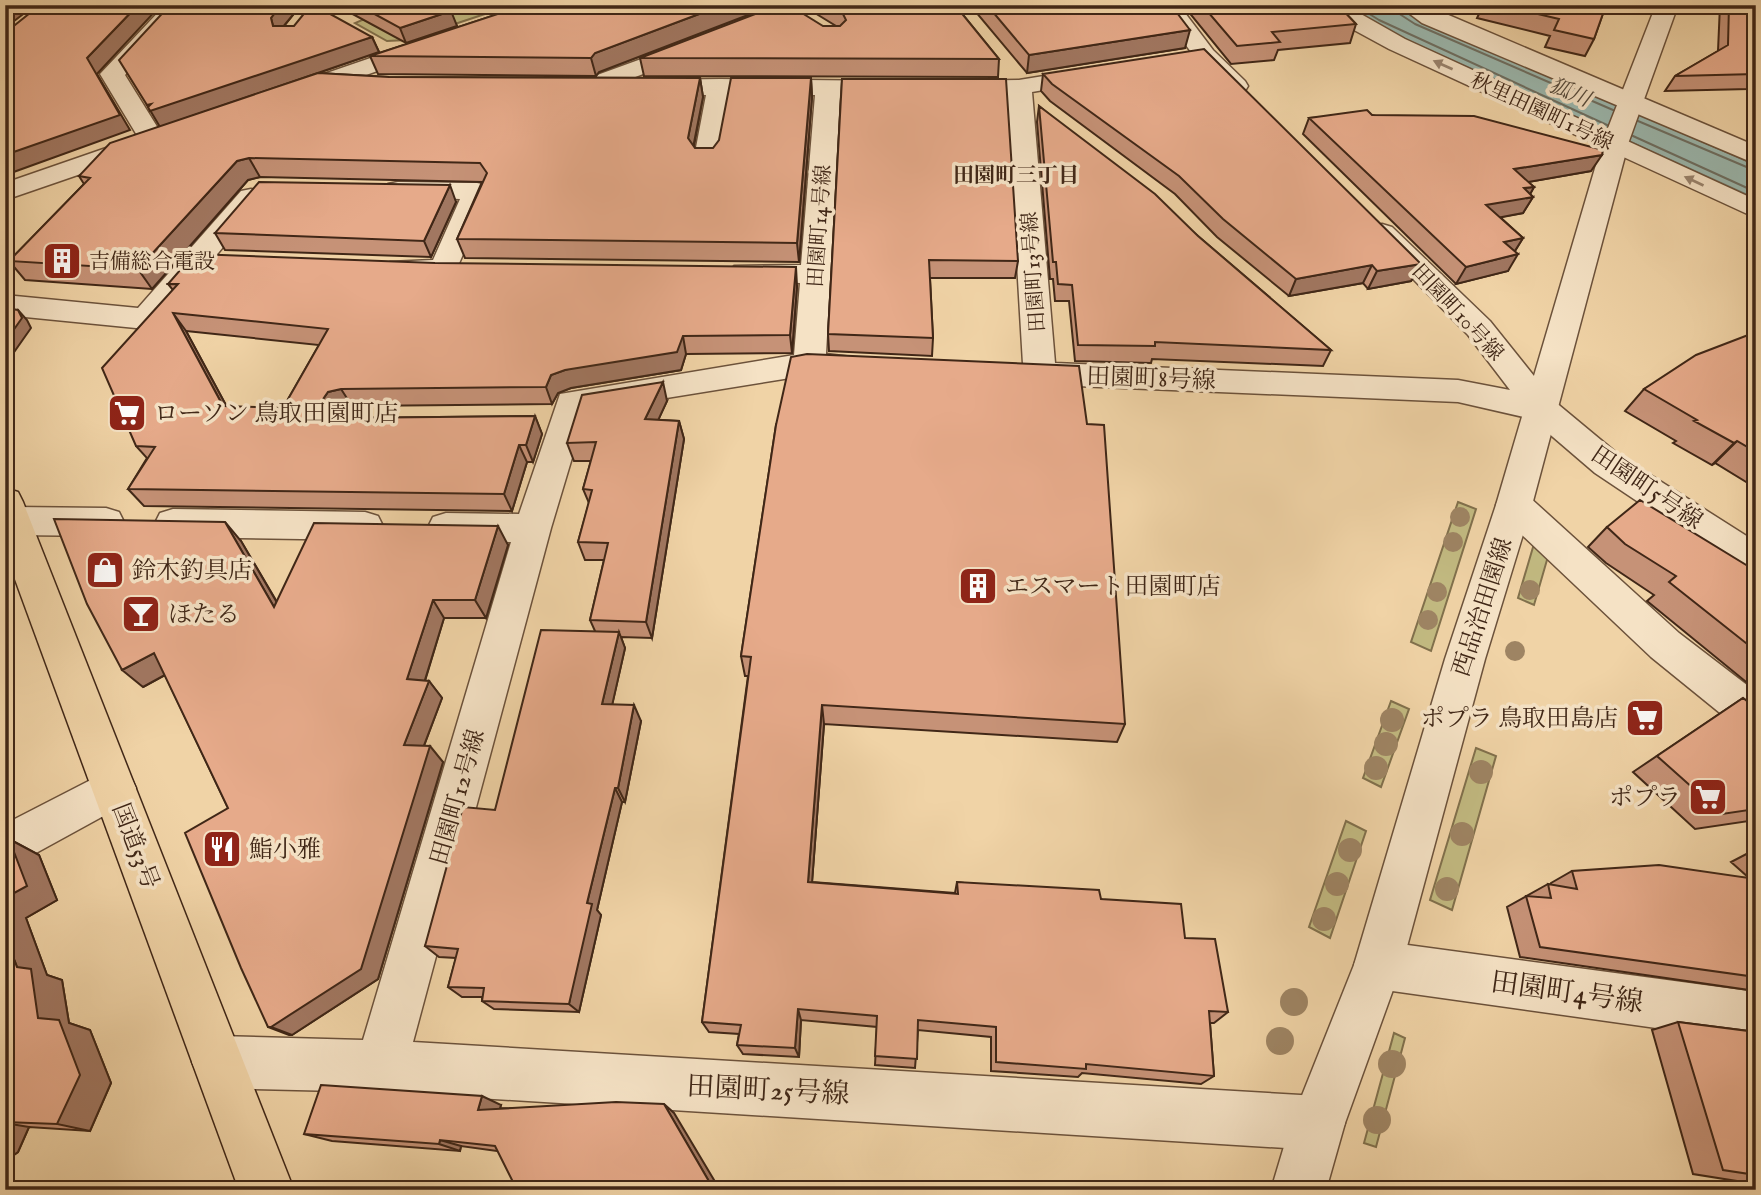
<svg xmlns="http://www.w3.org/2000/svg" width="1761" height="1195" font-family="'IM FELL English','Noto Serif JP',serif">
  <rect width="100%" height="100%" fill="#f0d3a6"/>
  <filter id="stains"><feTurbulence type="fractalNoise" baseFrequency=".00286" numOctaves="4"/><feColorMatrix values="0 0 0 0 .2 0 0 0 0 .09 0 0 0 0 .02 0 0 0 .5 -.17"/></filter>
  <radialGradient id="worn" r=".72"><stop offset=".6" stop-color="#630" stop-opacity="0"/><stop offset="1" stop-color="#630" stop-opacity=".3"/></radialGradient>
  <path fill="#c2ba81" stroke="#81704c" stroke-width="2" d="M397 5H512L407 40 387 41 355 23Z
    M1458 502 1476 509 1431 651 1411 642Z
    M1536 537 1551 546 1534 605 1518 598Z
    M1391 701 1409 709 1381 787 1363 778Z
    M1476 748 1496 756 1452 910 1430 900Z
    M1346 821 1366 831 1330 938 1309 927Z
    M1394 1033 1405 1038 1376 1147 1364 1143Z"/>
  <path fill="#9bb7ad" stroke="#777d71" stroke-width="2" d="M1343 5H1398L1418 17 1756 165V199L1376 26Z"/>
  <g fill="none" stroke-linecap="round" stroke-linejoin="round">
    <path stroke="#6e6f62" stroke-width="2" d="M1355 5 1379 20 1607 125
      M1396 5 1398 13 1415 24 1613 110
      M1638 121 1756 171
      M1633 136 1756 192"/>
    <g stroke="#6c523b" stroke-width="3">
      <path id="minor" d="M165 5H189L125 75 166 141 162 146 5 200V183L138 137 100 74Z
        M780 5H812L809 10 754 31 746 33 735 26 738 21Z
        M1156 5H1179L1213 50 1245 81 1248 86 1245 91H1227L1197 60Z
        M1322 5H1345L1405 39 1756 200V218L1389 49 1332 18Z
        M1398 5H1425L1756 146V164L1422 23Z
        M423 40 431 42 435 47 431 52 304 97H286L283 92 286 87Z
        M677 46 685 48 689 53 685 58 596 92H578L575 87 578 82Z
        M1093 68 1101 70 1105 75 1101 80 1032 92 1055 363 1458 380 1510 390 1468 335 1368 233 1372 227 1382 224 1392 227 1490 321 1554 401 1619 455 1756 542V576L1743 572 1595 473 1532 419 1458 402 1029 384 1018 381 1013 373 1018 365 1023 364 1007 94 946 93 943 88 946 83 955 81 1019 80Z
        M720 79 895 81 904 83 907 88 904 93 895 95H840L826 354 851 357 856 365 851 373 840 376 809 375 586 411 551 528 413 1042 1318 1096 1337 1104 1345 1123 1337 1142 1318 1150 381 1092 218 1088 200 1080 192 1062 200 1044 218 1036 363 1040 511 542 446 541 433 537 428 527 433 517 446 513 519 514 560 394 794 355 800 283 734 280 729 273 734 266 801 265 815 95H731L720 158 716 164H698L694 158 706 95 651 94 642 92 639 87 642 82 651 80Z
        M398 182 477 183 487 185 491 191 453 277C434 282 409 279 390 274L385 268 390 262 433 260 460 199 388 196 384 190 388 184Z
        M251 189 261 191 265 197 157 326 146 329 5 315V295L138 308 241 191Z
        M1514 491 1527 495 1679 633 1756 692V736L1741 730 1651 657 1501 515 1496 505 1501 495Z
        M14 507 106 508 119 512 124 522 119 532 106 536 14 535 5 532V510Z
        M173 509 365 512 378 516 383 526 378 536 365 540 173 537 160 533 155 523 160 513Z
        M114 768 129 774 136 788 129 802 5 870V824Z
        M1378 941 1756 992V1042L1378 989 1361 982 1354 965 1361 948Z"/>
    </g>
    <g stroke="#6c523b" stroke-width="3">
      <path id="tertiary" d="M1656 5H1678L1629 141 1532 505 1485 659 1402 965 1345 1123 1326 1190H1271L1291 1123 1354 965 1445 659 1496 505 1603 141Z"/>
    </g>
    <g stroke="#402717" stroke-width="3">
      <path id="trunk" d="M5 488 18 492 23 502 294 1190H239L5 552Z"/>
    </g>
    <use href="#minor" fill="#f5e2c5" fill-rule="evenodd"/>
    <use href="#tertiary" fill="#f5e2c5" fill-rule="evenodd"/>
    <use href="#trunk" fill="#f0d3a6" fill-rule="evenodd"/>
  </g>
  <g fill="#9e8463">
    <circle cx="1460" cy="517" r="10"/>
    <circle cx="1453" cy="542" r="10"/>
    <circle cx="1530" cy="590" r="10"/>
    <circle cx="1437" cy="592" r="10"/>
    <circle cx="1428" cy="620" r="10"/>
    <circle cx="1515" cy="651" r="10"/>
    <circle cx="1392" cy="720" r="12"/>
    <circle cx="1386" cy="744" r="12"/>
    <circle cx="1376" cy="768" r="12"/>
    <circle cx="1481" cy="772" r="12"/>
    <circle cx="1462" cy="834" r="12"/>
    <circle cx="1350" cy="850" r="12"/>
    <circle cx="1337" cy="884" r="12"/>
    <circle cx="1447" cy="889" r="12"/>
    <circle cx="1324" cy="919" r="12"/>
    <circle cx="1294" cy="1002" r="14"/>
    <circle cx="1280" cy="1041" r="14"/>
    <circle cx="1392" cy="1064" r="14"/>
    <circle cx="1377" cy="1120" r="14"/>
  </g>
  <path fill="#c69277" stroke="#402717" stroke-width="2" fill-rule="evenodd" d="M170 5H301L284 26 372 37 379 52 318 73 389 77 700 78 703 97 694 146 695 148H713L811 78 812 97 799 262 465 258 457 239 482 182 260 177 248 180 152 289 25 280 9 261 84 184 79 176 160 126Z
    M336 5H442L457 26 406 43Z
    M525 5H770L769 7 599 72 596 76 378 74 370 56Z
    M810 5H955L999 59 998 77 644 76 640 58 823 26H836L810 10Z
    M970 5H1171L1185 48 1027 73Z
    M1183 5H1338L1356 24 1350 43 1278 50 1274 60 1231 64Z
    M1458 5H1606L1594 39 1585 56 1545 47 1550 36 1477 18 1479 14 1456 9Z
    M1720 5H1756V85L1749 89 1665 91 1675 76 1718 51Z
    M1043 74 1421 264 1411 281 1368 289 1363 283 1289 296 1217 237 1175 194 1050 101 1041 91Z
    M842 79 1018 261 1015 278H930L933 338 932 356 829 351 828 334Z
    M1039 106 1198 236 1331 350 1323 366 1152 359 1151 363 1075 361 1069 301H1055L1053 279H1050L1037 122Z
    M1372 115 1591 171 1528 182 1534 187 1530 194 1533 197 1523 213 1500 217 1523 238 1515 251 1508 271 1456 284 1303 134 1309 118Z
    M456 202 431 257 225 250 215 233Z
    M168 284 797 286 792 353 686 354 681 370 571 388 558 393 552 404 352 406 339 409 335 416 341 418 535 416 542 434 533 462H527L512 511 144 506 128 489 147 458 136 446 173 290ZM186 331 319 345 283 408 227 407Z
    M1756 332V488L1715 463 1712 465 1673 443 1676 441 1625 411 1644 389Z
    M667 401 658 420 679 421 684 439 652 638 621 637 625 648 612 705 641 721 625 802H622L597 910 601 915 579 1012 494 1009 482 1001V997H462L448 987 456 958 439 957 425 946 495 810 595 631 590 620 604 560H585L578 542 589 503 583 489 591 461H574L567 443Z
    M776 425 1125 724 1117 742 824 724 812 882 955 893 957 882 1101 899 1185 938 1228 1012 1214 1023H1210L1214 1076 1201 1084 1082 1073 1078 1077 991 1071V1037L918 1030 915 1068 875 1065 877 1027 801 1020 799 1057 743 1054 737 1045 739 1034 709 1032 702 1022 748 676H745L741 656Z
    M1607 527 1756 571V690L1647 601 1654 595 1606 563 1588 547Z
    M241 541 277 602 508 545 486 618H444L425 681H429L442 698 424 746 443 762 378 979 292 1035H289L268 1027 228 808 165 675 143 687Z
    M1743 698 1756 708V820L1695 829 1633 772Z
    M9 839 39 855 57 900 26 918 47 975 62 980 69 1023 90 1030 111 1083 90 1131 29 1127 18 1152 5 1161V841Z
    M1756 849V991L1520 957 1507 907 1548 884 1551 885V883L1572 871 1749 878 1731 862Z
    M1678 1022 1756 1032V1184L1693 1174 1652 1030Z
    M501 1105 500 1108 674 1113 497 1151 461 1146 460 1151 332 1141 304 1134Z"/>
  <path fill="#a17761" stroke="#402717" stroke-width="2" d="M5 5H35L5 28Z
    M138 5H161L97 74 130 130 8 174 5 171V155L87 58Z
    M281 5H301L278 33 273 26 271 18Z
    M723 5H770L769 7 599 72 596 76 591 58 595 53Z
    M451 11 457 26 406 43 400 28Z
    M1190 30 1185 48 1027 73 1029 55Z
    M372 37 379 52 160 127 147 105Z
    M700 78 703 97 691 158 688 138Z
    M811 78 812 97 799 262 797 243Z
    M1756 81V85L1749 89Z
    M1602 155 1591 171 1505 186 1514 169Z
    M249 158 260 177 248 180 152 289 138 269 237 161Z
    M450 185 456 202 431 257 424 241Z
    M1534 187 1528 198 1533 197 1523 213 1476 222 1486 205 1524 188Z
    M1523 238 1513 254 1504 242Z
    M1518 254 1508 271 1456 284 1466 267Z
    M1421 264 1411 281 1368 289 1377 271Z
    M1372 265 1363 283 1289 296 1296 279Z
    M796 267 797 286 792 353 790 335Z
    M18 310 27 320 31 328 5 365V342Z
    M173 313 186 331 236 424 223 406Z
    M683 336 686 354 681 370 571 388 558 393 552 404 546 387 551 375 565 370Z
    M663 382 667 401 650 438 645 419Z
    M341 389 352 406 339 409 333 420 326 414 321 402 328 392Z
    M535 416 542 434 533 462 526 445Z
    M679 421 684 439 652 638 646 622Z
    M1737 441 1715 463 1712 465 1734 443Z
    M519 445 527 462 512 511 504 494Z
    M225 522 241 541 290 625 274 607Z
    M498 526 508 545 486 618 475 600Z
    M433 600 444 618 420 696 407 679Z
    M619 632 625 648 609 719 602 704Z
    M154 653 174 670 143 687 122 670Z
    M429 681 442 698 418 761 404 745Z
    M634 705 641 721 625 802 618 788Z
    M822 705 824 724 811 896 808 882Z
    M430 746 443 762 378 979 292 1035 271 1027Z
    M615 788 622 802 597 910 601 915 579 1012 569 1004 587 903Z
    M9 839 39 855 57 900 26 918 47 975 62 980 69 1023 90 1030 111 1083 90 1131 57 1124 38 1018 17 967 5 936V898Z
    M798 1009 801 1020 799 1057 795 1048Z
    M482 1096 501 1105 497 1118 478 1110Z
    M664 1104 674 1113 720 1190H714Z
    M5 1123 29 1127 18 1152 5 1161Z
    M440 1140 461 1146 460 1151 439 1144Z"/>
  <path fill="#e6aa8a" stroke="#402717" stroke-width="2" fill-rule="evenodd" d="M40 5H138L87 58 120 115 5 155V33Z
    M170 5H281L271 18 273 26H294L311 5H314L372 37 150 111 148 107 151 104 147 105 119 60Z
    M358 5H442L451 11 400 28Z
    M525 5H723L595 53 591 58 370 56Z
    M779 5H789L823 26H840L846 20 842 12 831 5H955L999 59 640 58Z
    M987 5H1171L1190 30 1029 55Z
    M1202 5H1338L1356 24 1272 32 1280 42 1237 46Z
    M1499 5H1606L1594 39 1554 30 1559 19Z
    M1729 5H1756V74L1675 76 1728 45Z
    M1204 49 1421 264 1377 271 1372 265 1296 279 1223 219 1179 176 1052 84 1043 74Z
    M318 73 389 77 700 78 688 138 695 148H713L719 140 731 78H811L797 243 457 239 487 173 480 163 249 158 237 161 138 269 9 261 90 178 79 176 110 143Z
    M842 79H1006L1018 261 929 260 933 338 828 334Z
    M1039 106 1155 194 1198 236 1331 350 1155 342V346L1078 345 1072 285 1058 284 1056 262H1053Z
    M1367 110 1372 115 1474 116 1603 150 1602 155 1514 169 1534 187 1524 188 1533 197 1486 205 1523 238 1504 242 1518 254 1466 267 1309 118Z
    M259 182 450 185 424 241 215 233Z
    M194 254 435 263 796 267 790 335 683 336 677 352 565 370 551 375 546 387 341 389 328 392 321 402 326 414 341 418 535 416 526 445H519L504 494 128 489 155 447 136 446 102 368 178 284H168ZM173 313 328 329 283 408 223 406Z
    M5 308 18 310 22 318 5 342Z
    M1756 332V452L1737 441 1734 443 1694 421 1697 420 1644 389 1696 355Z
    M807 354 1079 366 1087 424 1104 425 1125 724 822 705 808 882 958 894 957 882 1099 890 1101 899 1181 904 1185 938 1215 939 1228 1012 1209 1011 1214 1076 1086 1064V1069L996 1062V1027L918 1020 917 1059 875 1056 877 1016 798 1009 795 1048 737 1045 741 1025 702 1022 751 657 741 656 776 425 791 357Z
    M663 382 645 419 679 421 646 622 590 620 608 543 578 542 592 490 583 489 596 442 567 443 582 395Z
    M1640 500 1756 571V651L1669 582 1676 576 1625 544 1607 527Z
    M54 519 225 522 274 607 314 523 498 526 475 600H433L407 679 429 681 404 745 430 746 361 969 271 1027H268L241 968 185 833 228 808 154 653 122 670 87 604Z
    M541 630 619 632 602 704 634 705 618 788H615L587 903 592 904 569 1004 482 1001 484 988 448 987 458 949 425 946 463 807 495 810Z
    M1743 698 1756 708V809L1722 814 1657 756Z
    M9 839 27 886 5 898V841Z
    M1659 865 1756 879V977L1540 947 1526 896 1551 898 1548 884 1577 889 1572 871Z
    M5 936 17 967 31 969 38 1018 59 1020 80 1075 57 1124 5 1122Z
    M1678 1022 1756 1032V1175L1723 1170Z
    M321 1085 482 1096 478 1110 616 1102 664 1104 714 1190H517L495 1146 440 1140 439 1144 304 1134Z"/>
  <defs><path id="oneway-solid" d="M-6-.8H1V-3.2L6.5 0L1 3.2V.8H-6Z" transform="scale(1.75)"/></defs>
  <g fill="#9a846e">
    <use href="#oneway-solid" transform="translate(1443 65) rotate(-156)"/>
    <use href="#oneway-solid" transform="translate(1694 181) rotate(-155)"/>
  </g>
  <defs>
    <g id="building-square" transform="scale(2.0125)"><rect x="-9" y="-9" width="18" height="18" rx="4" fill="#8f2418" stroke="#f5e2c5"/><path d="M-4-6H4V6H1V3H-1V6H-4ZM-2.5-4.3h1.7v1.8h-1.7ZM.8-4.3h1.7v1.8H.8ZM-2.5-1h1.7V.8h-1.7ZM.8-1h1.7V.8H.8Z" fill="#fff"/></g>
    <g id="supermarket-square" transform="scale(2.0125)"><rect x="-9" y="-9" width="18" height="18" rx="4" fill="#8f2418" stroke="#f5e2c5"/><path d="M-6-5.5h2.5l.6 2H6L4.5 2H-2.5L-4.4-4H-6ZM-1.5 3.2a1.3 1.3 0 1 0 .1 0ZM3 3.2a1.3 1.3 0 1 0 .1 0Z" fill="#fff"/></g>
    <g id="shop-square" transform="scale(2.0125)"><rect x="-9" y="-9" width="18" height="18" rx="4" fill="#8f2418" stroke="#f5e2c5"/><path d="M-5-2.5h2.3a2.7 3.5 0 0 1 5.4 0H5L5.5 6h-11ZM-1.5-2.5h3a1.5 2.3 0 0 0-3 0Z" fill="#fff"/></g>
    <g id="bar-square" transform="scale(2.0125)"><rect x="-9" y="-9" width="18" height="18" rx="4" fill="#8f2418" stroke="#f5e2c5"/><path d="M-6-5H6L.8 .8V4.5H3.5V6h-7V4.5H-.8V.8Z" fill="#fff"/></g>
    <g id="restaurant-square" transform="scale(2.0125)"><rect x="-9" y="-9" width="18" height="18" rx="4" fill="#8f2418" stroke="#f5e2c5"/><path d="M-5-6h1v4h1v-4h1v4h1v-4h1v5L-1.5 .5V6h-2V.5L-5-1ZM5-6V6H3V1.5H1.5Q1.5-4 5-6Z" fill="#fff"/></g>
  </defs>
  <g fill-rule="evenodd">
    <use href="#building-square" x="62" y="261"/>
    <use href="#supermarket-square" x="127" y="413"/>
    <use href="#shop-square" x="105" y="570"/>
    <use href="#building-square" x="978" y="586"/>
    <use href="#bar-square" x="141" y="614"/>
    <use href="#supermarket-square" x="1645" y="718"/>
    <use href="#supermarket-square" x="1708" y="797"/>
    <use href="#restaurant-square" x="222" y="849"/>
  </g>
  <g text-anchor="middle" stroke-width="7" stroke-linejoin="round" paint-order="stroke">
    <g font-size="21" font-style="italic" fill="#574b3c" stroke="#f5e2c5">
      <text transform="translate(1570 92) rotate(23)" y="7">狐川</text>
    </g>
    <g font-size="21" fill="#402717" stroke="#f5e2c5">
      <text transform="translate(1542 111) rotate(25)" y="7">秋里田園町1号線</text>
      <text transform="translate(819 226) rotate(-86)" y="7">田園町14号線</text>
      <text transform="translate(1033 272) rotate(-94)" y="7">田園町13号線</text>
      <text transform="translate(1458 312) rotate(47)" y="7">田園町10号線</text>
    </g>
    <g font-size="21" font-weight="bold" fill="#402717" stroke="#f5e2c5">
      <text x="1016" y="182">田園町三丁目</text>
    </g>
    <g font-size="21" fill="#402717" stroke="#f5e2c5" text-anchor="start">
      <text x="89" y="268">吉備総合電設</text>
    </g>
    <g font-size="24" fill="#402717" stroke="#f5e2c5">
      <text transform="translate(1151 378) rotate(2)" y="8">田園町8号線</text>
      <text transform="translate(1647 487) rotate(34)" y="8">田園町5号線</text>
      <text transform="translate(1482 607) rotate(-72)" y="8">西品治田園線</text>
      <text transform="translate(457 797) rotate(-74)" y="8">田園町12号線</text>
      <text transform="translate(136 846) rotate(69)" y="8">国道53号</text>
    </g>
    <g font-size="24" fill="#402717" stroke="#f5e2c5" text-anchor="start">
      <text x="154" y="421">ローソン 鳥取田園町店</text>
      <text x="132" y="578">鈴木釣具店</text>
      <text x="1005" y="594">エスマート田園町店</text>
      <text x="168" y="622">ほたる</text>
      <text x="1618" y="726" text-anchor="end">ポプラ 鳥取田島店</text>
      <text x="1681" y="805" text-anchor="end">ポプラ</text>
      <text x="249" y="857">鮨小雅</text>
    </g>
    <g font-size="28" fill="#402717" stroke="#f5e2c5">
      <text transform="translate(1567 991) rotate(8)" y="10">田園町4号線</text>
      <text transform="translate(768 1089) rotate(3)" y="10">田園町25号線</text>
    </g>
  </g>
  <rect width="1761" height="1195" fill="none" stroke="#f0d3a6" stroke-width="28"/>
  <rect x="7" y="7" width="1747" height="1181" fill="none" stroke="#402717" stroke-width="3.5"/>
  <rect x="14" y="14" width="1733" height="1167" fill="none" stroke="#402717" stroke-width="2"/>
  <rect width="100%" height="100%" filter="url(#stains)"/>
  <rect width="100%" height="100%" fill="url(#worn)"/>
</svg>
